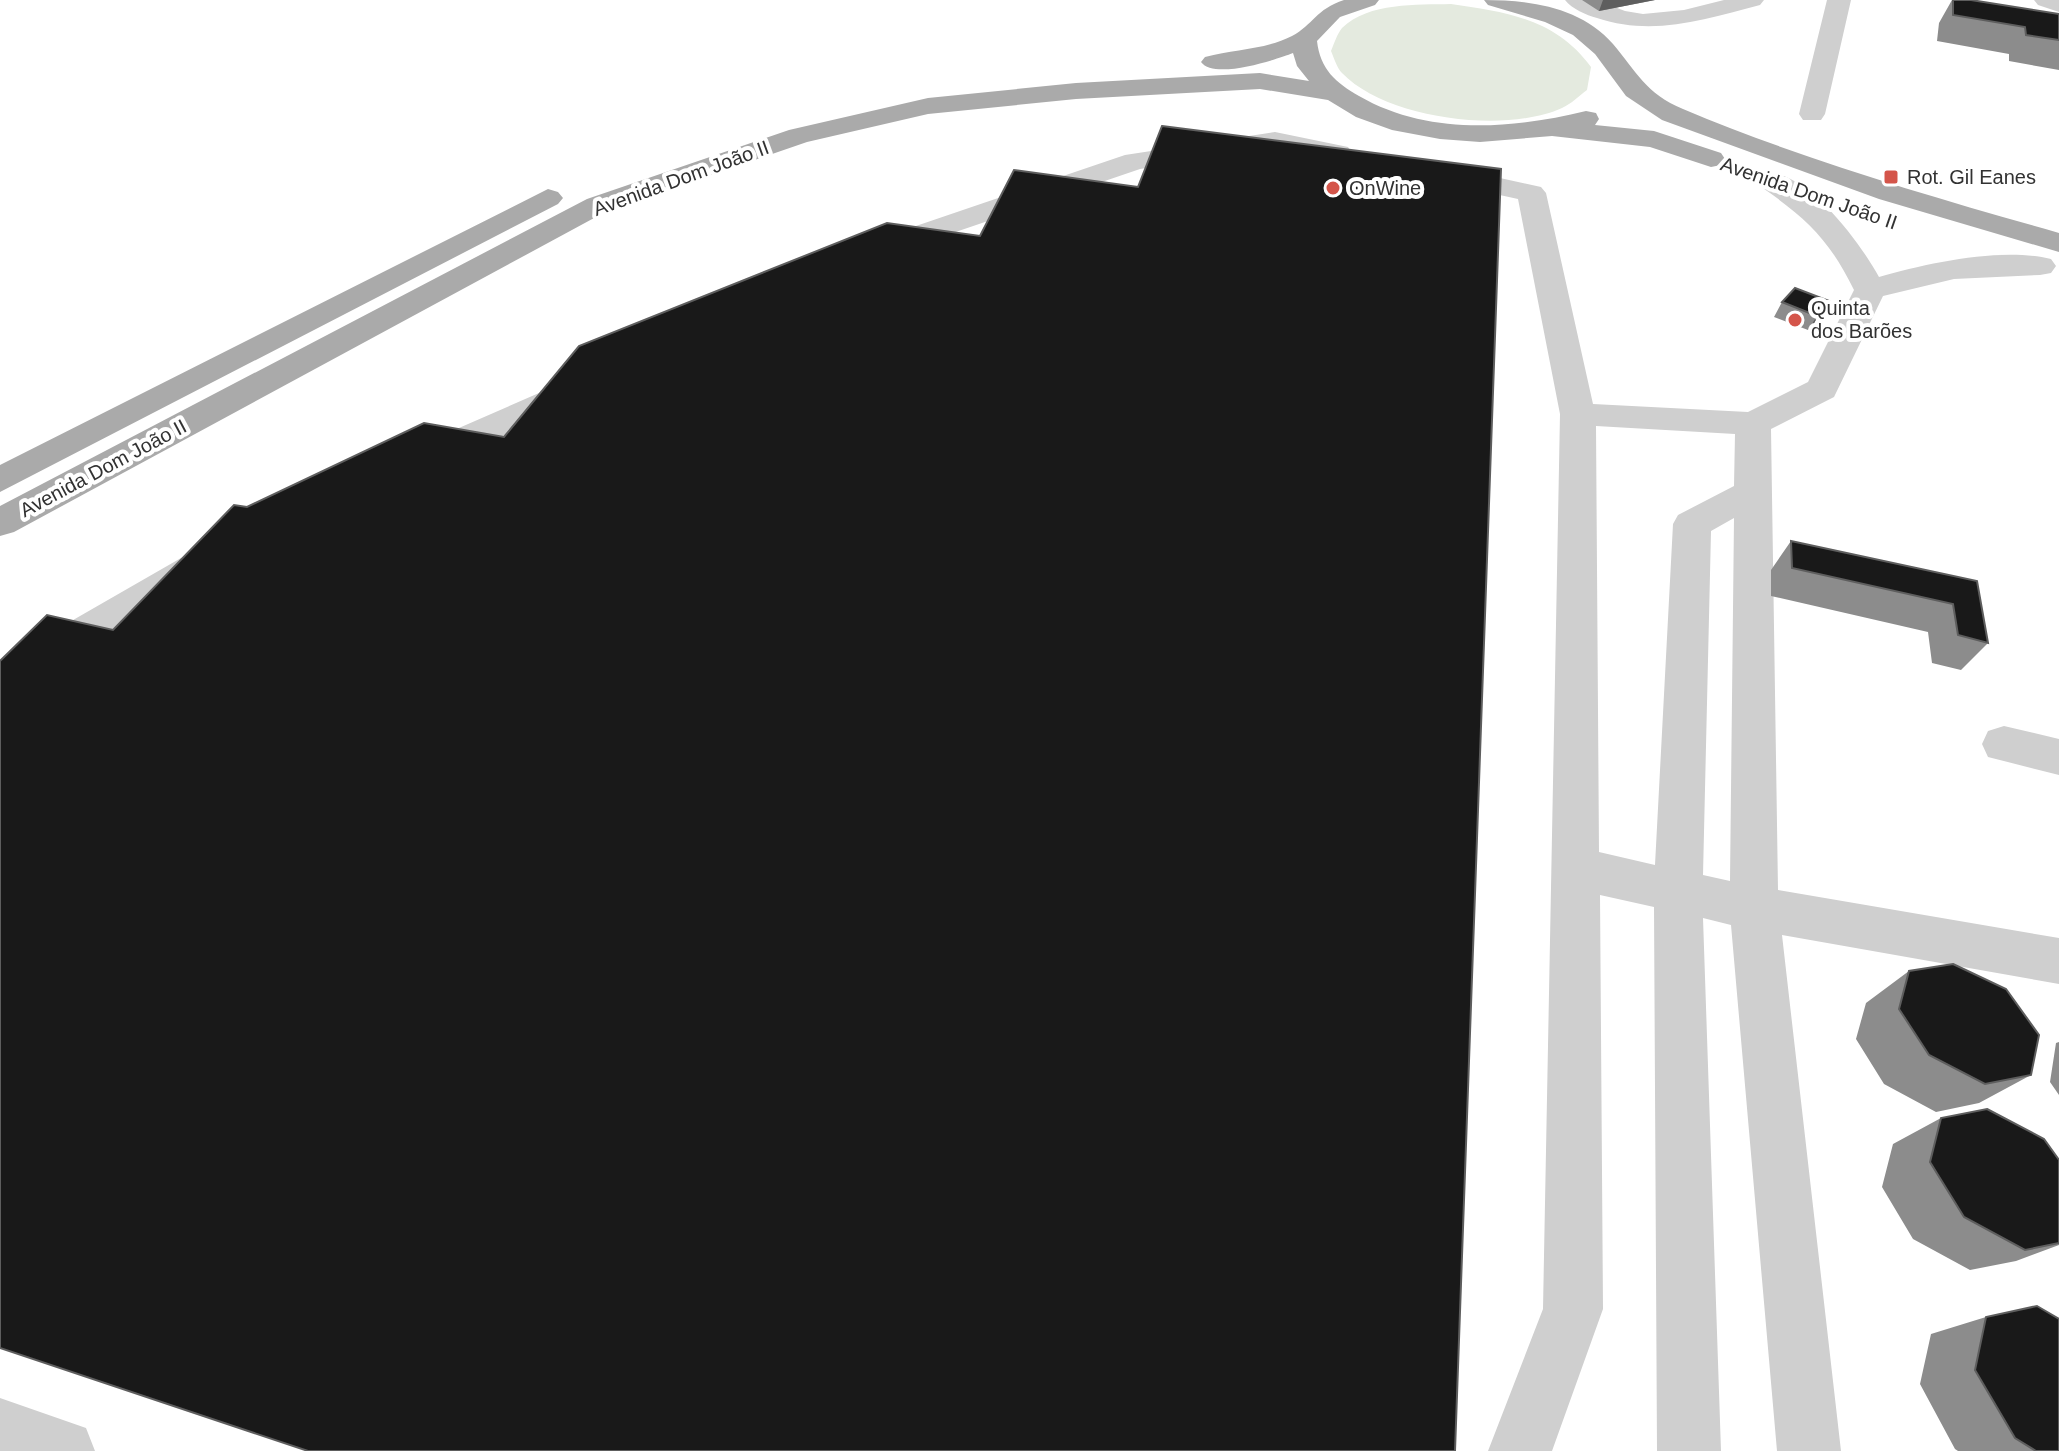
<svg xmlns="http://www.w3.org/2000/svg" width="2059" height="1451" font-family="Arial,sans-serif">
  <rect width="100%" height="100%" fill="#fff"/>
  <path fill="#e4eadf" d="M1451 4C1507 12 1556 19 1591 67L1587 90C1579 96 1571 104 1562 108 1505 134 1386 119 1342 73 1337 68 1334 58 1331 51 1334 44 1337 34 1342 28 1369 2 1417 5 1451 4Z"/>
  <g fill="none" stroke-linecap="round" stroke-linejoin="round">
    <path fill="#cfcfcf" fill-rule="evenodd" d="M1565 0H1596L1625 11 1643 14 1684 10 1724 0H1764L1760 5C1705 19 1654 37 1597 18 1586 15 1572 9 1565 0Z
      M1827 0H1851L1825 114 1821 120H1803L1799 114Z
      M2034 0H2059V12L2038 5Z
      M1275 132 1348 147 1352 153 1348 159 1338 161 1275 148 1140 169 888 255H866L862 249 866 243 1125 155Z
      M1441 165 1541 187 1546 193 1593 404 1748 412 1808 382 1854 290C1829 239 1806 218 1760 186L1756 180 1760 174C1803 163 1861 244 1879 277 1928 263 2001 247 2051 259L2056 266 2051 273 2040 275 1954 279 1883 296 1834 397 1771 429 1778 890 2059 938V984L1782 935 1841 1451H1777L1731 925 1703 918 1721 1451H1657L1654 907 1600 895 1603 1309 1552 1451H1488L1543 1309 1560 414 1518 199 1431 180 1427 174 1431 168ZM1596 426 1735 434 1734 486 1678 515 1673 524 1655 865 1599 852ZM1734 518 1730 881 1703 875 1711 531Z
      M578 376 590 379 595 387 590 395 439 466 426 469 413 466 408 457 413 448Z
      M195 554 209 558 215 568 209 578 15 695 0 700V662L181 558Z
      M2004 726 2059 739V775L1988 757 1982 744 1988 731Z
      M0 1398 86 1428 95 1451H0Z"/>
    <path fill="#aaa" fill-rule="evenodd" d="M1344 0H1379L1375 5 1340 17 1317 41C1320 69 1336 83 1359 96 1428 136 1512 129 1586 111L1596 113 1599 119 1595 125 1654 131 1721 153 1725 159 1721 165 1711 167 1650 147 1552 136 1480 142 1440 139 1392 130 1356 117 1328 100 1260 89 1076 99 928 114 807 142 607 211 14 532 0 536V506L587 199 789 130 928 98 1076 83 1260 73 1309 81 1297 66 1293 53C1275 60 1214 80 1201 62L1205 57C1235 49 1264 50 1292 36 1313 25 1316 9 1344 0Z
      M1484 0C1529 0 1581 7 1613 44 1636 71 1646 94 1683 109 1804 160 1933 197 2059 233V252L1879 199 1662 120 1626 96 1595 54 1573 35 1545 22 1488 5Z
      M548 189 558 192 563 198 558 204 0 492V465Z"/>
  </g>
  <path fill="#8c8c8c" d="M1582 0H1655L1599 11Z
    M1952 0H1971L2059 14V70L2009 61V54L1937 41 1939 23Z
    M1829 301 1820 316 1808 330 1774 317 1782 302Z
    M1791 541 1977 581 1988 643 1961 670 1932 663 1928 632 1771 596V570Z
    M1909 971 2031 1075 1979 1103 1936 1112 1884 1084 1856 1039 1866 1003Z
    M2059 1042V1095L2050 1082 2056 1043Z
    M1941 1118 2059 1160V1245L2016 1261 1970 1270 1913 1239 1882 1187 1893 1144Z
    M1986 1317 2059 1451H1958L1955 1449 1920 1384 1931 1334Z"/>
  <path fill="#5e5e5e" d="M1603 0H1655L1599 11Z
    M1829 301 1820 316 1808 330 1817 316Z"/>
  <path fill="#191919" stroke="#5e5e5e" stroke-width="2" d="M1953 0H1971L2059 14V40L2026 35 2025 27 1953 15Z
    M1162 126 1501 169 1455 1451H308L0 1348V661L47 615 113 630 234 505 247 507 424 423 504 437 579 346 887 223 980 236 1014 170 1138 187Z
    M1795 288 1829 301 1817 316 1782 302Z
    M1791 541 1977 581 1988 643 1958 635 1953 604 1792 568Z
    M1953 964 2006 989 2039 1035 2031 1075 1985 1084 1929 1055 1899 1009 1909 971Z
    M1987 1109 2044 1139 2059 1160V1243L2025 1250 1964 1217 1930 1162 1941 1118Z
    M2037 1306 2059 1319V1451H2036L2015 1438 1975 1370 1986 1317Z"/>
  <g fill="#d4554a" stroke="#fff" stroke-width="3">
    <rect x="1883" y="169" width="16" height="16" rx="4"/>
    <circle cx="1333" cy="188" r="8"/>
    <circle cx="1795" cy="320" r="8"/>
  </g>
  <g text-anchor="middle" stroke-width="8" stroke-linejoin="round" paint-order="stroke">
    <g font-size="20" fill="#323232" stroke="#fff" text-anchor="start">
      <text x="1907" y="184">Rot. Gil Eanes</text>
      <text x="1349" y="195">OnWine</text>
      <text x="1811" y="315">Quinta<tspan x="1811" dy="23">dos Barões</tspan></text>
    </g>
    <g font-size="20" fill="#323232" stroke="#fff">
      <text transform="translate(681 178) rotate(-20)" y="7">Avenida Dom João II</text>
      <text transform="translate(1809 193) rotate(19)" y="7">Avenida Dom João II</text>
      <text transform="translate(103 468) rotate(-28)" y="7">Avenida Dom João II</text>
    </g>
  </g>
</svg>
